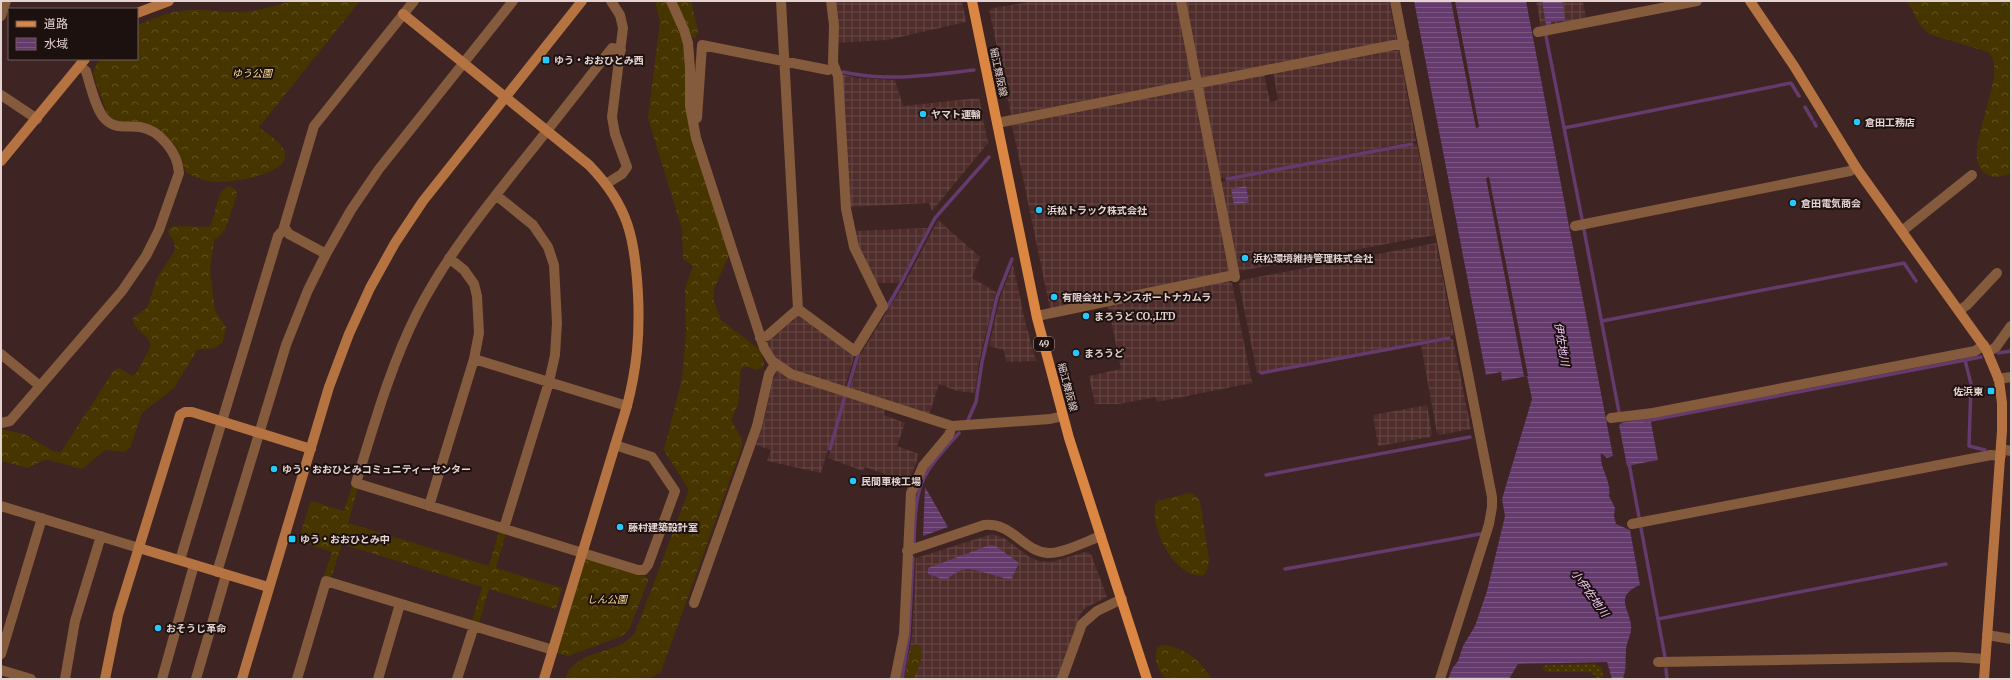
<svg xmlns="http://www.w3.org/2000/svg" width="2012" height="680" font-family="Merriweather,'Noto Sans JP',serif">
  <defs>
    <pattern id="industrial-grid" width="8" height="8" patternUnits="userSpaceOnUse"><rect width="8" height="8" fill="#4e2d2b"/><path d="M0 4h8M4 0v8" fill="none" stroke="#674b49"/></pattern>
    <pattern id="grass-dots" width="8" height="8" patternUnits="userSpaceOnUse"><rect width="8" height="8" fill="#473500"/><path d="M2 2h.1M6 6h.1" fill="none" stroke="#615124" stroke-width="1.8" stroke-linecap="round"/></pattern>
    <pattern id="forest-crowns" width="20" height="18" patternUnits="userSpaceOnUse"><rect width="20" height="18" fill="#473500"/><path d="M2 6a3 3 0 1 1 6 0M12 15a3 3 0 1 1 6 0" fill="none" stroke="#615124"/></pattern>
    <pattern id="water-rules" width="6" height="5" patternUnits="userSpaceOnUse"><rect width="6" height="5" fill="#653a6c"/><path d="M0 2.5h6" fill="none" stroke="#7b5680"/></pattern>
  </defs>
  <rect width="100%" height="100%" fill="#3e2422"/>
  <path fill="url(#industrial-grid)" d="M834 1H962L966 22 887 40 837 43Z
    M1034 1H1177L1193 80 1011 115 989 9Z
    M1184 1H1389L1397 41 1202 79 1199 77Z
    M1536 1H1583L1586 18 1541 27Z
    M1387 50 1399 51 1416 141 1219 179 1201 87 1264 74 1270 102 1278 100 1273 72Z
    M841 74 856 78 895 80 903 106 979 98 988 143 932 211 929 203 850 207Z
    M1195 89 1230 268 1227 272 1050 309 1012 125Z
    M1417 144 1435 235 1240 271 1236 269 1220 182Z
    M938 220 980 257 972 278 996 292 979 362 975 393 957 391 939 384 929 415 850 389 860 355 903 286Z
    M928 228 899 283H876L857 246 854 231Z
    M1436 243 1454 335 1257 373 1239 284 1242 280Z
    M1013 264 1025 321 1036 361 1006 362 1004 350 989 346 1000 298Z
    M1228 281 1232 283 1252 383 1157 402 1156 397 1119 404H1095L1089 376 1121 369 1108 306Z
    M800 314 855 354 845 387 793 370 775 358 767 343Z
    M1453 339 1471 429 1440 435 1437 433 1421 345Z
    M777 371 790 378 844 396 821 473 767 461 771 450 756 445 764 420 772 383Z
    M846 397 885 409 884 415 905 423 897 446 919 454 909 483 865 467 863 471 828 458Z
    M1427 405 1432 434 1430 437 1378 446 1373 415Z
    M992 534 1004 538 1028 556 1038 561 1051 562 1086 552 1091 554 1107 597 1085 608 1080 615 1057 679H904L912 635 916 558Z"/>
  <path fill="url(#grass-dots)" d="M1595 664 1602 668 1603 679H1596L1595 675 1590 672H1546L1542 668 1546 665Z"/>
  <path fill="url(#forest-crowns)" d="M293 1H360L259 127C267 134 279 140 284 150 295 174 233 182 218 182 208 182 195 178 186 172L177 150 161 132 146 123 120 122 108 116 93 74 96 65 101 59H137V26C156 16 177 9 199 10 213 10 228 13 242 12 260 11 276 5 293 1Z
    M655 1H666L680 32 686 56V107L729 255 714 289 713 298 721 320 761 351 764 363 762 368 757 370 745 366 741 369 738 405 731 420 742 439V447L661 672 648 679H565C576 647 617 657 635 633L689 490 664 450 682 379 686 333 685 289 693 266 683 259 682 229 648 118 660 22Z
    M676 1H691L698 31 695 39 690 35Z
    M1907 1H2011V173C2002 177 1994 179 1985 173 1957 155 2012 73 1988 52L1929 34 1920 25Z
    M229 186 236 190 237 195 225 230 214 241 210 270 215 311 226 327 223 342 215 348 197 350 174 388 142 413 131 446 125 452 105 450 82 469 49 460H44L28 468 1 461V429L24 434 53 451 61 452 114 370 119 368 132 376 137 372 151 346C150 335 131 329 133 318L147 308 157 278 175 250 174 241 169 235 168 230 174 226 209 227C218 215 214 192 229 186Z
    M352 486 358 488 348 523 489 566 499 531 506 533 496 568 562 588 556 609 489 589 479 623 472 621 482 587 342 544 331 578 324 576 332 552 298 541 311 501 344 511Z
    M1189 493 1194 494 1200 501 1209 559 1208 568 1204 575C1176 582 1146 523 1157 501Z
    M590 559 649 578 629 630 622 636 568 656 557 653 585 561Z
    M915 644 920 645C925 656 918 668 914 679H904L910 653Z
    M1162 645C1184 647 1200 660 1212 679L1165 678C1158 669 1154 661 1157 648Z"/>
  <path fill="url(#water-rules)" d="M1414 1H1526L1613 456 1607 458 1601 453C1599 468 1612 481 1609 496L1615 508 1614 516 1616 524 1630 530 1640 585C1611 597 1633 612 1631 630 1630 637 1626 644 1626 651 1625 663 1627 666 1623 679H1612L1607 662 1518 664 1509 679H1448L1452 669 1458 661 1463 646 1475 626 1487 591 1505 516 1502 499 1532 399 1527 376 1502 381 1501 372 1486 375Z
    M1542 1H1562L1565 20 1551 22V25H1546Z
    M1246 186 1249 202 1234 205 1231 189Z
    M1650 417 1658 460 1627 466 1619 425 1621 423Z
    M925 487 948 527 923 536Z
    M990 545 996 546 1019 563 1011 580 975 570 967 569 959 571 945 580 928 574V568Z"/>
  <path fill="#3e2422" d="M1451 1H1455L1479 127 1476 128Z
    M1489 177 1528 376H1524L1486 178Z"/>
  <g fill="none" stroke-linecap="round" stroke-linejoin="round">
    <path stroke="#653a6c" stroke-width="3.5" d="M1546 36 1582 219
      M843 72C886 82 931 75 974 70
      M1805 107 1812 119
      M1814 122 1816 126
      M1564 128 1791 83 1799 96
      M1227 179 1412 144
      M1584 230 1619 412
      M886 309 900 285 935 218 989 157
      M1602 321 1904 263 1916 281
      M1998 353 2011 351
      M1965 360 1971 384 1969 446 1985 450
      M1261 373 1449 338
      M848 388 859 351
      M968 420 976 402 982 362 997 297 1012 259
      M1646 421 1981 357
      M830 449 845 396
      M1629 463 1639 517
      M1266 475 1470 437
      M1641 528 1665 657
      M914 544C916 484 918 478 959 433
      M1285 569 1480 534
      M1658 619 1946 564
      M1666 669 1667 679
      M902 679 909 635 913 558"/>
    <path stroke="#845b3c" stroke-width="10" d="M671 1 684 30 688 43 690 68V106L696 138 764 348 772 361 791 374 952 426 1050 419 1063 416
      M1181 1 1235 277
      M1395 1 1492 497V507L1489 524 1440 679
      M1 16 6 1
      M1538 32 1697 1
      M1 95 37 119
      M695 119 697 118 702 45 828 70 835 68
      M997 123 1404 43
      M606 184 622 174 627 167 615 134 612 117 623 28 620 15 611 1
      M496 195 533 225 548 247 554 265 557 323 555 355 549 382 504 528
      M1575 226 1850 171 1856 167
      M1902 231 1972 175
      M326 254 289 234 284 227 314 126 414 1
      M798 309 855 351 883 306 854 247 846 209 838 76 833 63 834 25 831 1
      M1960 310 1967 305 1997 273
      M1037 316 1234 275
      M760 338 767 336 798 309 781 1
      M1988 352 1996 347 2011 326
      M1 354 40 386
      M474 359 627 406
      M1998 379 2011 377
      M1611 418 1653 413 1975 351 1984 345
      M1 423 10 421 122 291 146 256 159 230 179 173C178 153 160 130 140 127 127 125 115 130 105 119 96 110 90 84 86 71L80 66
      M615 445 652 457 675 491 648 565 644 570H638L356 483C374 425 390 367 417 313 445 258 484 210 522 162 552 125 582 86 612 48L621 50
      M2001 449 2011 451
      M1 506 139 548
      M429 506 474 359 479 333 477 296 474 284 464 270 449 258
      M1632 524 1991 455 2001 456
      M907 551 984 525C1013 522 1022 551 1048 553 1062 554 1087 541 1101 536
      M180 560 278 236 284 229
      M217 572 286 345 308 290 326 254 351 210 379 169 513 1
      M694 603 757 426 769 374 775 364
      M1987 635 2011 639
      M1 654 42 518
      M1658 662 1954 657 1985 659
      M1 670 31 679
      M65 679 75 621 101 536
      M162 679 194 565
      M196 679 226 575
      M297 679 326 581 553 650
      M378 679 400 604
      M457 679 474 626
      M895 679 904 634 911 493 923 466 949 435 952 426
      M1062 679 1082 624 1097 611 1122 599"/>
    <path stroke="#b57341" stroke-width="10" d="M1750 1 1794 66 1857 169 1986 349 1999 380 2002 403V431L1984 679
      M137 13 169 1
      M403 14 589 165C629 206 635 239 638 294 640 335 637 367 627 406L544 679
      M1 161 85 59
      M139 548 268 587
      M105 679 118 615 180 415 185 412H192L311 449
      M242 679 329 387 349 334 370 288 395 243 423 201 582 1"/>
    <path stroke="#db8642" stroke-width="10" d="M972 1 1037 318 1069 438 1147 679"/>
  </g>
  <g fill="#26c9fe" stroke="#1d1110" stroke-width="1.5">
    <rect x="542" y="56" width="8" height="8" rx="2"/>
    <circle cx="923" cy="114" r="4"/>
    <circle cx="1857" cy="122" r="4"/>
    <circle cx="1793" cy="203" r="4"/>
    <circle cx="1039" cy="210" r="4"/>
    <circle cx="1245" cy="258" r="4"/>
    <circle cx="1054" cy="297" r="4"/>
    <circle cx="1086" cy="316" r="4"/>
    <circle cx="1076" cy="353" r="4"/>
    <rect x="1987" y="387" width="8" height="8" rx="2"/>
    <circle cx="274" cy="469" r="4"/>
    <circle cx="853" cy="481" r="4"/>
    <circle cx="620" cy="527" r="4"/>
    <rect x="288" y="535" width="8" height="8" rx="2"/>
    <circle cx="158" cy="628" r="4"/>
  </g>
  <g text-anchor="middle" stroke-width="4" stroke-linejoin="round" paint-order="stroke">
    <rect fill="#1d1110" stroke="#a89997" stroke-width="1" x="1034" y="337" width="20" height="14" rx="3"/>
    <g font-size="9" font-weight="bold" fill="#e4d3d1">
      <text x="1044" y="347">49</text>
    </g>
    <g font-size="10" font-weight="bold" fill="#e4d3d1" stroke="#1d1110" text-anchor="start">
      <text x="554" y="64">ゆう・おおひとみ西</text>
      <text x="931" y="118">ヤマト運輸</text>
      <text x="1865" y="126">倉田工務店</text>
      <text x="1801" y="207">倉田電気商会</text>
      <text x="1047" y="214">浜松トラック株式会社</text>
      <text x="1253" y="262">浜松環境維持管理株式会社</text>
      <text x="1062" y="301">有限会社トランスポートナカムラ</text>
      <text x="1094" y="320">まろうど CO.,LTD</text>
      <text x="1084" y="357">まろうど</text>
      <text x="1983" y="395" text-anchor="end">佐浜東</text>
      <text x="282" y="473">ゆう・おおひとみコミュニティーセンター</text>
      <text x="861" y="485">民間車検工場</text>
      <text x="628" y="531">藤村建築設計室</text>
      <text x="300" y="543">ゆう・おおひとみ中</text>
      <text x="166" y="632">おそうじ革命</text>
    </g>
    <g font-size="10" fill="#e4d3d1" stroke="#1d1110">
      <text transform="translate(999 72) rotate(78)" y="4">細江舞阪線</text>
      <text transform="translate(1068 387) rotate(75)" y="4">細江舞阪線</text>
    </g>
    <g font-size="10" font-style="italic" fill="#ffdf93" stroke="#1d1110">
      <text x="252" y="77">ゆう公園</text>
      <text x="607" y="603">しん公園</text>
    </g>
    <g font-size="11" font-style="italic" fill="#f2caf8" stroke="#1d1110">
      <text transform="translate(1562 344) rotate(81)" y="4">伊佐地川</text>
      <text transform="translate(1590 593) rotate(54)" y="4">小伊佐地川</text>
    </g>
  </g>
  <rect width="2012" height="680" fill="none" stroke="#e4d3d1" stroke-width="4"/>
  <rect x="8" y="8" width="130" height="52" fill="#1d1110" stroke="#6d5f5d"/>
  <rect x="16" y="21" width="20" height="6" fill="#db8642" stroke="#6d5f5d"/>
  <text x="44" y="28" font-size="12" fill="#e4d3d1">道路</text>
  <rect x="16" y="38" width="20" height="12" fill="url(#water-rules)" stroke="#6d5f5d"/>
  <text x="44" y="48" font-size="12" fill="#e4d3d1">水域</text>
</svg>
